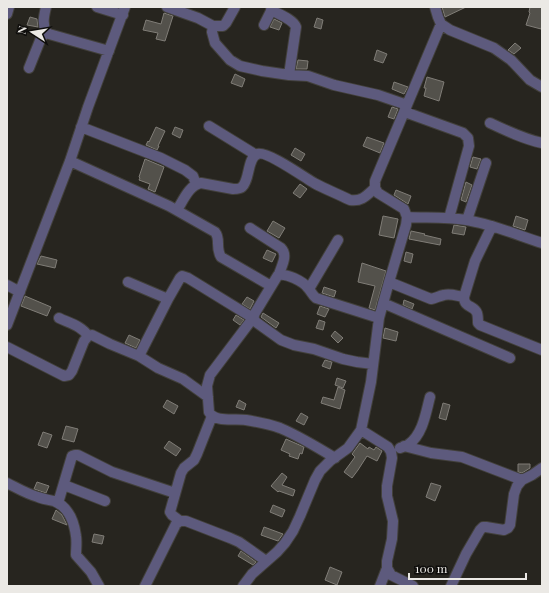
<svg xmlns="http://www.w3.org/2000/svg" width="549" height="593" font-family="'Playfair Display',serif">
  <rect width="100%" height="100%" fill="#27251f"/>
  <path fill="#53514b" stroke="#807d77" d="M442 7H466L445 17Z
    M530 7H542V25L541 29 526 25 530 13 529 12Z
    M164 13 173 16 165 41 156 39 158 33 143 30 146 20 161 24Z
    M30 17 37 19 38 27 27 25Z
    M317 18 323 20 321 29 314 27Z
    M274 19 282 23 279 30 270 27Z
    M515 43 521 48 514 54 508 50Z
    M377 50 387 54 383 63 374 60Z
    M298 60 308 61 307 69H296Z
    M235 74 245 79 242 87 231 83Z
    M427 77 444 82 439 101 424 96 426 88H424Z
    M394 82 408 87 404 94 392 89Z
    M392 107 398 109 394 119 388 117Z
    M156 127 165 131 158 146H159L157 150 146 145 148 141 149 142Z
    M175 127 183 130 180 138 172 134Z
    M367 137 384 143 380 153 363 146Z
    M295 148 305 154 301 161 291 155Z
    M473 157 481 159 477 169 470 167Z
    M145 159 164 167 155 192 148 189 150 184 139 180 140 178 139 177Z
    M466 182 472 185 466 202 461 200Z
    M300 184 307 189 300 198 293 193Z
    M396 190 411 196 408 204 394 195Z
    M383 216 398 219 394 238 379 235Z
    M516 216 528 220 525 230 513 226Z
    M273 221 285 228 279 238 267 231Z
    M454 225 466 227 464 235 452 233Z
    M411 231 425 234 424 235 441 239 440 245 409 239Z
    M267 250 276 254 272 262 263 258Z
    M406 252 413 254 411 263 404 261Z
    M41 256 57 260 55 268 37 264Z
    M362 263 386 271 375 310 369 308 375 286 358 282Z
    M324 287 336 291 334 297 322 293Z
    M25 296 51 307 47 316 21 306Z
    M247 297 254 301 250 309 242 304Z
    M404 300 414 304 412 309 403 305Z
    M320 306 329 309 325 317 317 314Z
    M263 313 279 323 276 328 261 317Z
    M236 315 244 320 240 325 233 320Z
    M319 320 325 322 323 330 316 328Z
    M385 328 398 332 396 341 383 338Z
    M335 331 343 338 338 343 331 336Z
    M129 335 140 340 136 348 125 343Z
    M325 360 332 362 330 369 322 366Z
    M337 378 346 381 343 388 335 385Z
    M338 387 345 390 340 409 321 403 323 397 334 400Z
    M167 400 178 406 174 414 163 407Z
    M239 400 246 404 244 410 236 407Z
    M443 403 450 405 446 420 439 418Z
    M301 413 308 417 304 425 296 421Z
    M66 426 78 429 74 442 62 439Z
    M43 432 52 435 47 448 38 445Z
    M286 439 304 447 302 454 300 453 298 459 289 456 290 454 281 450Z
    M169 441 181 449 176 456 164 448Z
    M360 443 368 449 369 447 374 450 376 447 382 451 377 461 367 456 358 470 352 478 344 472 355 457 352 454Z
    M518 464H530V468L522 473 518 472Z
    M282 473 287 477 282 485 295 490 293 496 279 491 278 492 271 486Z
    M37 482 49 486 46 493 34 489Z
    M431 483 441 486 435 501 426 497Z
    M273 505 285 510 282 517 270 512Z
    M56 510 62 515 67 525 52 519Z
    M264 527 283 534 278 541 261 535Z
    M94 534 104 536 102 544 92 542Z
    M241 551 256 562 253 565 238 556Z
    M330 567 342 572 337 585 325 580Z"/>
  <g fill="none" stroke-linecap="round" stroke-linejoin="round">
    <g stroke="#42403b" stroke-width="12">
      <path id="minor" d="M97 7 123 15
        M167 7 198 18 213 26H223L226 23 235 7
        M435 7 438 17 441 24 450 30 494 48 511 60 530 80 542 87
        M271 10C278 14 293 19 296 27L289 75
        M7 14 9 7
        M264 25 273 7
        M213 26 212 32 215 43 230 60 240 66 262 71 289 75 308 76 334 85 378 95 407 105
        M46 32C42 23 44 16 46 7
        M29 68 41 38 46 32 49 34 109 51
        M405 112 463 133 468 138 469 146 449 218
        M490 123C507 131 524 139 542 143
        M209 126 256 155
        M81 127 161 158 185 170 193 176 196 184
        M70 161 169 206 215 232C221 239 215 247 221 257L271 286
        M177 210C183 201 189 185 201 183L233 189C236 189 240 189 242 187 250 180 247 159 257 154 266 150 304 177 314 183 325 189 338 194 350 200 362 202 367 195 375 188
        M407 217C427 218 446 217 466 220 492 224 517 235 542 243
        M467 220 486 163
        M492 226 475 261 464 297C464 308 474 305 477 313 478 316 478 320 478 323L480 325 542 350
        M250 228 281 248C288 255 282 265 279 274
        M128 282 168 299
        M389 282 431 299C436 298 439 296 444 295 450 293 457 296 464 297
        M7 285 20 292
        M309 289 338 240
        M383 303 510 358
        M59 318C69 323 82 326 88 336
        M7 325 70 161 88 107 125 7
        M7 347 64 376 69 375 72 371 84 341 88 336 92 335 110 344 139 356 158 368 183 379 208 397
        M139 356 168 299 180 278 182 276 188 278 253 318 210 375 207 386 209 412C215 423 235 418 246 420 258 422 269 424 280 428 299 436 317 447 335 458
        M373 364 357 362 343 359 314 349 294 345 281 340 256 322 253 318 255 313 278 275C286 273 303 281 308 288 311 291 312 295 316 298L379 318
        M361 430 388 447 391 452 392 458 387 486V496L393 521 392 539 387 561V568L391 575 413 586
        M404 446 431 453 462 457 522 480
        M400 448C403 447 407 446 409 444 423 434 426 412 430 397
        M7 483C17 488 27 494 38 497 43 499 49 500 54 501 69 507 74 521 76 536 77 542 76 549 76 555L91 572 99 586
        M64 485 105 501
        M58 503 72 456 75 455H78L112 472 175 493
        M180 521 172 515 170 512 181 473 184 468 194 460 197 454 212 416
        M145 586 176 524 180 521H186L230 538 239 542 266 561
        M243 586 252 574 277 552 285 543 293 531 300 516 315 480 320 471 330 461 348 448 361 430 371 382 379 318 389 282 406 225 407 217 404 209 378 193 375 188V181L441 24
        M380 586 387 568
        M451 586 466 554 480 530 483 527H486L504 530 508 528 510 525 514 494 517 486 522 480 532 475 542 468"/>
    </g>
    <use href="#minor" stroke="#5d5a7d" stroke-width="10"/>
  </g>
  <rect width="549" height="593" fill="none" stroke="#ebe9e5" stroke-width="16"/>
  <g transform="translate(32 32) rotate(282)" stroke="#0f0e0c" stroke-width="3" paint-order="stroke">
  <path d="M0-3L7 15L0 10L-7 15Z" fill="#ebe9e5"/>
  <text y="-6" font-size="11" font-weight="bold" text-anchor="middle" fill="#ebe9e5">N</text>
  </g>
  <path d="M409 573v6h117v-6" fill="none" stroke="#ebe9e5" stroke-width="2"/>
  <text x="415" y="573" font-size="12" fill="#ebe9e5" stroke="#0f0e0c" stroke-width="3" paint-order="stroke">100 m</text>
</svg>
